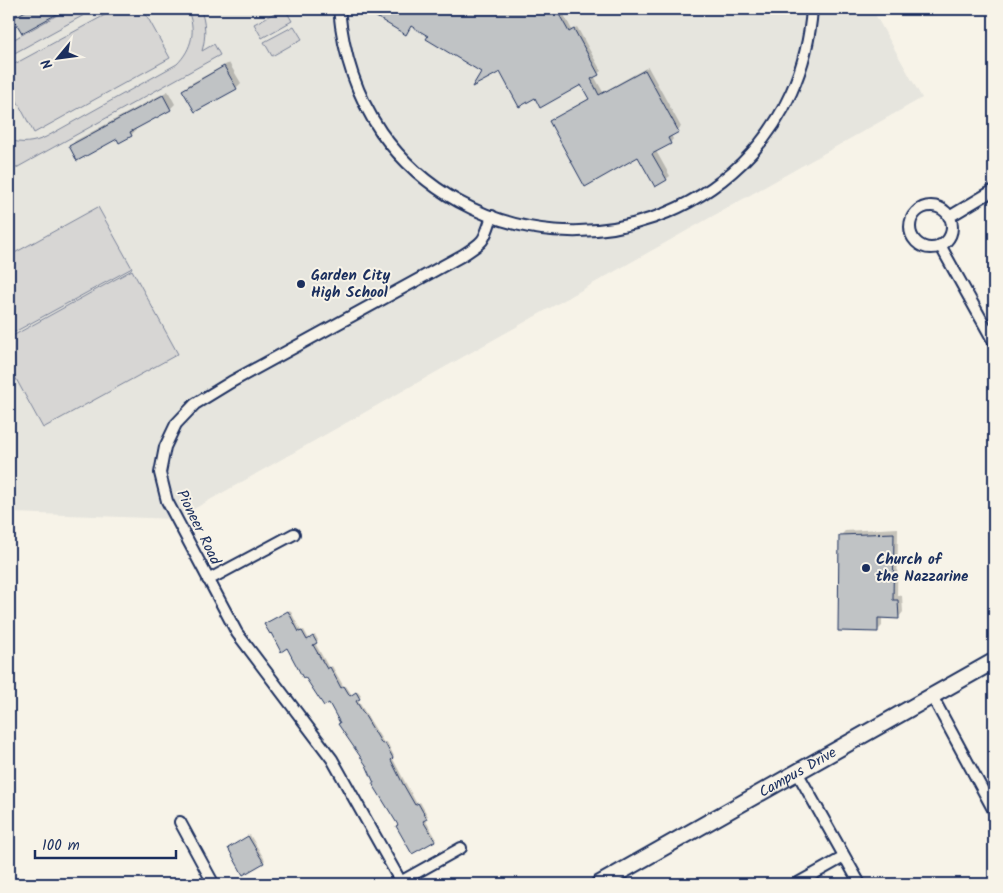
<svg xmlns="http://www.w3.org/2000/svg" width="1003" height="893" font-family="Kalam,sans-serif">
  <rect width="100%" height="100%" fill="#f7f3e8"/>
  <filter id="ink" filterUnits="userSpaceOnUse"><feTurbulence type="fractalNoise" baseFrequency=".02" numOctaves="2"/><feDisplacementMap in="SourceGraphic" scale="10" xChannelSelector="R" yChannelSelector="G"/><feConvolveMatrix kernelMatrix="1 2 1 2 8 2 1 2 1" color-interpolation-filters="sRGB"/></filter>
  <g filter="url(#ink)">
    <path fill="#e6e5de" d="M9 9H872L922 98 176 519 12 513 9 507Z"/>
    <path fill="#d7d6d4" stroke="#798299" d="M68 9H95L9 56V42Z
      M116 9H143L170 58 34 133 9 86V67Z
      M187 9H200C206 22 206 37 202 51L214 44 220 55 9 172V140C22 144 33 143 46 137L177 64C192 49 197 29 187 9Z
      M282 9H285L292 21 262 38 254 24Z
      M294 26 302 39 272 56 264 42Z
      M98 207 132 268 9 335V256Z
      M132 270 178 354 43 428 9 366V338Z"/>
    <path fill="#0003" d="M27 9H63L22 31 15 18Z
      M366 9H561L572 30 577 27 601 71 594 76 603 92 648 67 681 127 671 135 673 139 670 143 656 151 670 176 666 179 639 156 550 121 590 98 582 83 535 97 500 70 482 72 412 25 406 33Z
      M229 63 241 83 236 88 184 90 188 85Z
      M168 91 175 104 170 109 135 128 136 130 131 135 120 141 118 137 71 146 75 141Z
      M898 528 897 595 902 596 903 612 899 617H882V626L877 631 840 536 845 531Z
      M290 610 301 631 304 630 309 639 315 635 318 640 315 643 329 668 332 666 344 687 346 686 352 695 358 691 361 696 357 699 384 743 387 742 394 756 392 757 405 782 417 804 420 802 428 816 424 818 436 838 434 840 399 825 367 765 329 702 268 623Z
      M250 835 265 860 263 862 231 846Z"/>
    <path fill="#c0c3c5" stroke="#1b2f5e" d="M29 9H66L22 33 13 18Z
      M363 9H556L569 32 574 29 599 75 591 79 599 95 645 70 679 132 668 138 671 144 652 154 667 180 655 187 638 157 585 187 549 121 589 99 581 85 540 108 535 98 519 107 500 72 472 87 481 72 426 39 428 36 411 26 406 35Z
      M224 66 237 89 195 112 182 90Z
      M163 95 171 110 130 132 132 136 119 143 117 139 77 161 69 146Z
      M894 533 893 600H898L899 619 878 618V632L838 631 839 535Z
      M288 611 299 632 302 631 307 640 313 636 317 643 313 645 327 669 330 667 341 688 344 686 350 696 356 692 360 699 356 701 382 744 385 743 393 758 391 760 403 784 415 805 418 803 427 819 423 821 435 841 412 854 396 826 398 825 372 783H374L366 765 338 724 340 723 329 703 324 706 305 677 303 678 287 648 281 652 271 633 270 634 264 624Z
      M248 836 264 863 243 875 228 848Z"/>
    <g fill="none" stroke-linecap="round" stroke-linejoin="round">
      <g stroke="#1b2f5e" stroke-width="14">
        <path id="minor" d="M339 9C343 53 356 95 381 132 466 252 638 264 742 163 784 122 808 67 812 9
          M910 227a21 21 0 1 1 42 0a21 21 0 1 1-42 0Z
          M949 217 994 190
          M940 245 994 342
          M208 580 294 534
          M932 696 994 811
          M797 772 860 884
          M180 822 212 881 207 884
          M400 882 461 848
          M402 884 332 759 237 633 167 501 160 473 165 447 176 424 195 404 231 382 463 255C485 241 484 241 492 216
          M796 884 844 857"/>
      </g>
      <g stroke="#1b2f5e" stroke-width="19">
        <g id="secondary">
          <path id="s1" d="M599 884 994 661"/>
        </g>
      </g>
      <use href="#minor" stroke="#f7f3e8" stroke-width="10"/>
      <use href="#secondary" stroke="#f7f3e8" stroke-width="15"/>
    </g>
  </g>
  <g fill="#1b2f5e" stroke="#f7f3e8" stroke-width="2">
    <circle cx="301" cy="284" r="5"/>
    <circle cx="866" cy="568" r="5"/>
  </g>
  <g text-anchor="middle" stroke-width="4" stroke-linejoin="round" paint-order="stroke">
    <g font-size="15" font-weight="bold" fill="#1b2f5e" stroke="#f7f3e8" text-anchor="start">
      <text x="311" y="280">Garden City<tspan x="311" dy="17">High School</tspan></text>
      <text x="876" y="564">Church of<tspan x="876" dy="17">the Nazzarine</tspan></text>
    </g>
    <g font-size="15" fill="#1b2f5e" stroke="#f7f3e8">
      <text transform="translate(199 527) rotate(64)" y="5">Pioneer Road</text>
      <text dy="5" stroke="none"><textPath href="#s1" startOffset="228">Campus Drive</textPath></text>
    </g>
  </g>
  <rect width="1003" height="893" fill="none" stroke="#f7f3e8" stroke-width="30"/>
  <rect x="15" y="15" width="973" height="863" fill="none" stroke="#1b2f5e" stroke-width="2" filter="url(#ink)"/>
  <g transform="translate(58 58) rotate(241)" stroke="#f7f3e8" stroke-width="4" paint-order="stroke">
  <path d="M0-4L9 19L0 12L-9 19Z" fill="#1b2f5e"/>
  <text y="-8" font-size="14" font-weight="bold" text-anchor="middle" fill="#1b2f5e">N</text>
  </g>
  <path d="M35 850v8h141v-8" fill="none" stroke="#1b2f5e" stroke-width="2.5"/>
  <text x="42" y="850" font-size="15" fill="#1b2f5e" stroke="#f7f3e8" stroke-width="4" paint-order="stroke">100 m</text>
</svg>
